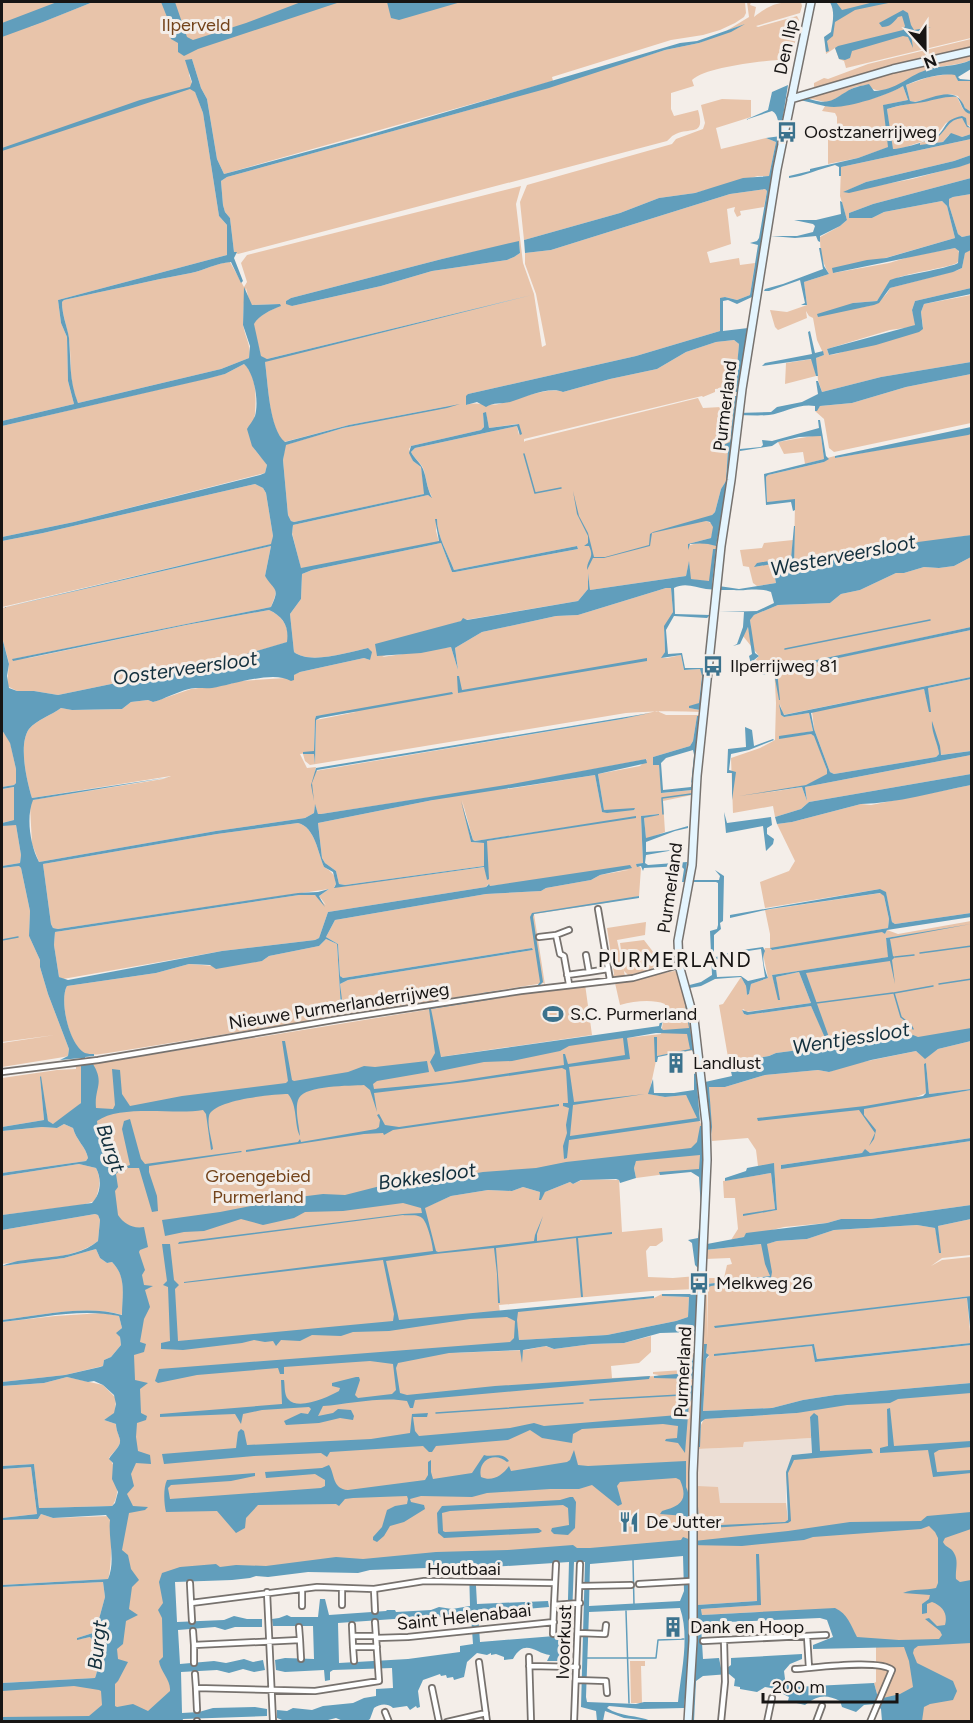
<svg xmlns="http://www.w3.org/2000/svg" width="973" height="1723" font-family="Figtree,sans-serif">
  <rect width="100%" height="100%" fill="#f4eee9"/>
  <path fill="#ecdfd6" d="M811 1438 812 1453 793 1455 786 1472V1503H720L697 1486 695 1482 697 1449 743 1447 744 1442Z"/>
  <path fill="#e8c4aa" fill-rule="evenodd" d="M2 2H89L30 27 93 2H745L746 13 744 17 735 23 720 30 703 35 671 40 552 77 553 81 224 174 217 159 207 99 201 88 192 59 189 75 203 113 219 216 227 225V255L58 300 61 323 67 337 68 381 74 404 2 421Z
    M747 2H751L750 5 756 7 754 17C772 3 778 2 801 2L802 6 800 13 756 26 758 27 797 16 799 20 792 59C771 60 707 66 692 80L694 86 671 93V109L674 116 698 110C706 138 690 126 674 135 671 136 670 139 667 141L238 254 234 252 230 218 225 212 223 205 221 181 227 177 487 105 665 50 699 43 745 24 726 31 749 17Z
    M830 2H971V38L846 68 844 61 839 59 835 48 826 54 825 40 833 31 834 10Z
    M971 39V49L806 92 814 87V83L824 78 828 79 868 64Z
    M971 53V60C956 66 944 65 930 69 912 76 884 102 867 85L855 87 832 101 825 102 803 97 886 72Z
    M949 74H955L958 81H971V112L967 111 958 96 950 94 914 102 910 101 906 85 929 77Z
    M903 86 908 100 884 105 889 147 858 158 828 164V135H837V117L835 113 822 111 825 106C845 108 886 96 903 86Z
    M949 96 957 97 963 109 971 114V126L967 125 962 116 946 123 935 137 900 149H892L887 109C907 103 928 101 949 96Z
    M722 99 751 100V117L716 128 721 149 766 138 776 142 769 176H758L695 193 659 198 620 213 524 240 520 202 527 185 672 144 676 139 703 129 705 123 701 105Z
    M958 118H962L969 128H971V134L962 137 949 135 943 142 920 146 919 143 937 138 946 125Z
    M971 139V155L954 161 866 182 844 192 912 179 971 163V178L873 204 849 213V218H872L884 212 942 201 947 206 955 238 833 273 889 263 912 256 955 248 958 249C959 253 961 258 958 262 955 267 905 273 895 279 886 283 883 293 877 301L853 303 855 308C871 307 882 303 890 288L958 270 962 268 965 252 971 250V288L915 301 912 310 916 324 912 327 890 330 827 349 829 355 836 354 923 327 921 312 924 304 971 295V362L881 377 822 392 818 380 816 358 824 355 817 340 813 318 809 316 806 311 807 318 778 330 775 327 770 310 787 312 807 305 804 282 829 274C821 261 820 249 820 237L840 226 847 220 840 196 841 167Z
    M521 186 516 204 523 263 534 294 542 347 546 345 536 294 525 264V253L551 250 730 194 765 189 767 191 764 207 740 211 741 215 737 217 734 211 735 207 727 209 731 244 707 252 710 263 739 258 740 265 755 263 750 295 737 300 725 297 720 299V331L636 356 468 394 466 405C477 401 487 406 499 404 515 401 547 386 563 392L610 379 657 369 686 352 716 342 734 340 739 344 735 392 727 396 726 388 715 389V392L703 397 702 396 524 439V442L525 441 698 398 703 408 721 407 729 399 735 396 730 442 728 444 722 445 728 449 726 481 721 489 715 512 706 521 711 523 714 528 711 538 688 544V546C696 542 708 542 716 546V549H713L710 582 690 579 689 562 686 576 590 590 588 573V589L578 601 465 620 439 628 382 657 451 647 458 670 455 648 482 632 556 616 578 615 666 588H671L673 612 664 632 665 652 662 658H667L681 655 684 670 700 669 702 675 699 703 689 708 700 710 704 681 702 712C676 711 652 711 626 713L310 765 305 761 303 754 314 753 315 763 316 720 356 712 316 716 315 719 314 752 300 754 307 768 316 767 315 771 622 719 657 711 666 715H702L697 738 700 717 697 716 693 741 690 746 653 757 659 765 662 793 692 790 693 782 692 795 663 801 665 832 646 839 644 818 659 814 641 816 643 863 636 864 641 868 639 896 606 903 534 914 545 985 544 983 108 1053C101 1054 90 1056 84 1053 69 1045 59 1000 67 986L156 973 189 964 214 966 262 961 269 956 319 946 326 939 337 944 341 1008H342L340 984 348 980 533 950 532 948 343 978 340 976 338 944 326 937 335 920 486 894 541 891 546 888 591 880 600 875 628 870 490 886 488 884 486 887 328 912 319 938 315 940 222 951 63 979 59 977 54 945 55 932 299 895H315L326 905 319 896 329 889 58 929 53 928 51 924 43 864 217 834 298 823C315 827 318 853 324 867 332 872 335 874 336 884L334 887 485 867 487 880V841L636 817 475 841 473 840 462 800 471 842 484 843V866L345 885 339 884 336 871 325 863 322 858 318 823 433 800 432 797 321 814H318L315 805 314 813 305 818 216 831 39 862 32 844 30 806 32 800 163 779 171 776 32 798C27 782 18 744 29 729 36 720 52 715 61 708L73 710 122 709 131 702 148 700 153 702 191 689 230 684 239 681 285 678 300 672 364 658 370 660 368 648C349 652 310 665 294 652L290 614 301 599 302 574 312 570 441 543 452 572H455L578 549 577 546 454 570C448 554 437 536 437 519L436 531 439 542 301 569 292 533 293 525 428 495 432 497C426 486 427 479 423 468 420 462 414 458 411 452L415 448 517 426 519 435V424H517L489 428 486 413H483L484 427 481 430 411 446 409 449 413 461 421 467 425 494 294 522 291 521 288 515 283 460 285 445 343 428 460 404 349 425 284 442C269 429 268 382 265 362L268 360 532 295 267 359 261 357 253 324C259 315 271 310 280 306V304L252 305 250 304 246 288C244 295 243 316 243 323 244 336 252 345 249 358L221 369 78 403C67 376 73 359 68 334 66 323 62 313 62 302L64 300C106 291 148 281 191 273 205 270 216 263 230 262L244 287 247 282 241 263 247 255ZM519 242 520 253 514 257 507 260 432 271 381 286 292 306 286 301 291 298 442 259ZM647 759 640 766 598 774 604 810H609L602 812 595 775 508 789 506 786Z
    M971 194V235L962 237 958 234 949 205V199L953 197Z
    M812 359 816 376 785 384 786 363Z
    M244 364C257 375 256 398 255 414 254 423 250 433 252 442 253 451 263 457 267 465L265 473 74 522 2 537V426L225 374Z
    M971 374V423L834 452 829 448 824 419 815 411 820 406 852 403 906 387Z
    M971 433V535L841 556 798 568 794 567 795 500 767 502 766 477 768 475 824 462 827 458 835 456V458Z
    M818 435 821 436 824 459 805 464 803 452 784 454 778 442Z
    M255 484 263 488 266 493 273 536 272 544 2 607V541L43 533Z
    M793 540 790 569 779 572 775 560 755 567 772 563 776 583 757 586 753 583 749 567 743 566 740 550 762 548 764 543Z
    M271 546 265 576C278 590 278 589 271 607L13 659 29 658 186 625 269 610C284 617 289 627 288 642L230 659 172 672 165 670 151 672 121 682 58 695 34 691H17L7 686 9 663 2 637V608Z
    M971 557V627L777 669 778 670 971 630V677L783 715 780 704 781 715 784 717 809 713 813 731 779 737 811 734 815 736 827 770V775L807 785 764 793 802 787 807 801 805 787 971 755V774L809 802 801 809 775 817 773 806 733 813 731 758 760 748 775 740 776 703 774 665 755 670 753 663 759 656 743 636 748 627 752 645 750 619 754 615 778 605 830 603 841 594 860 590 896 573H904L924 567 939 568 954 566Z
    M971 679V751L940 755 932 722C933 733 938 743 939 754L936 757 834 774 830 772 814 729 812 711 924 689 930 712 928 688Z
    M2 730 10 742 16 769V783L14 785 2 787Z
    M971 785V913L895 924 892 922 886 893 880 889 765 908 760 882 789 871 795 861 777 824 792 822 861 804 871 805Z
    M15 787 14 820 2 823V789Z
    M10 824 16 825 21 855 20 863 2 866V826Z
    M19 866 21 868 30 911 29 936 40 960V967L48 994 69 1049 68 1056 64 1057 2 1067V1043L55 1035 2 1042V868Z
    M881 893 884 896 889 919 888 928 770 949 772 950 882 931 885 934 887 930 898 934 971 921V1034L834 1056 830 1046 776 1053 769 1056 729 1063 719 1005 723 1004 741 977 746 986 747 995 749 994 751 984 768 978 763 954 765 948H770V934L765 910ZM899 936 888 939 891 958 802 973 827 1040 811 1006 747 1015 744 1014 742 1010 744 1009 745 1012 811 1003 799 972 776 977 779 1000 772 975 889 957 886 938Z
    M646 922 645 935 617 940 625 976H613L614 974 607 928Z
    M644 940 654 953 665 952 669 959 666 958 656 962 657 966 652 968 653 971 669 966 628 975 624 971 620 943Z
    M674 971 679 972 685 1004H687L695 1050 657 1056 649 1094 665 1097 686 1095 702 1126H700L704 1169 636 1178 634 1168 636 1159 421 1197 433 1204 451 1196 488 1190 512 1191 523 1187 540 1192 539 1199 545 1192 570 1182 573 1184 584 1179 619 1180 622 1232 662 1228 663 1241 656 1246H650L646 1251 648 1277 673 1278 697 1276 696 1289 651 1291 499 1305 500 1313 654 1298 662 1294V1296L689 1297 688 1317 676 1321 607 1335 519 1340 516 1315V1346L451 1353 526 1350 545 1346 554 1349 592 1344 624 1343 651 1336V1352L639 1363 611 1366 612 1378 657 1376 659 1375 653 1374V1372L683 1370 690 1353H694L688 1373 694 1379 691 1401 693 1398 686 1527H694L695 1482 697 1486 718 1487 720 1503H786L788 1520H790L786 1475 794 1457 816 1455 814 1415 810 1417 811 1438 744 1442 743 1447 697 1449 704 1289 706 1278H724L727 1265 732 1264 730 1258 705 1259V1250L762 1244 770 1276 707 1284V1339L708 1286 771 1278 766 1244 777 1241 807 1239 834 1230 917 1225 935 1228 940 1253 938 1226 971 1219V1255L942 1258 931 1266 942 1260 971 1257V1296L714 1327 967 1298 971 1343 817 1359 814 1344 714 1356 812 1346 816 1362 971 1345V1383L835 1395 803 1400 772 1408 703 1411 706 1359 709 1357 706 1353V1344H705L700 1427 704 1419 797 1413 813 1403 971 1387 972 1717 970 1721H901L883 1698 877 1694 874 1683 876 1682V1647L845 1643 831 1612H759L702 1615 701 1609 759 1605 756 1555 757 1601 697 1605 696 1544 170 1576 173 1721 2 1722V1686L105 1681 135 1292 107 1172 86 1119V1063L97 1061 100 1063 585 984 592 1035 440 1057 625 1034 626 1038 661 1034 664 1016 668 1007 664 1009 665 1004C652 999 635 1001 620 1005L615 983Z
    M971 1041V1089L929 1094 926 1063V1093L914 1098 971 1090V1138L870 1153 865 1150 862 1153 781 1165V1168L971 1141V1205L871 1219H841L827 1223 784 1227 731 1240 738 1229 735 1198H724L723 1181 771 1173 775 1209 743 1215 777 1210 774 1164 758 1166 756 1150 748 1138 712 1141 709 1087H725L765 1075 818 1070 829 1072 848 1065 916 1051 925 1058 938 1049Z
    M82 1064 81 1103 78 1106 57 1123 53 1124 48 1122 40 1076 44 1120 2 1127V1078L57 1070 76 1069V1067L49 1068Z
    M64 1124 73 1128C76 1140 86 1147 88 1158L86 1161 2 1173V1131L42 1127 57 1128Z
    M79 1164 96 1168C102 1179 99 1190 95 1201L82 1205 2 1215V1176Z
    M95 1214 98 1215 100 1220 98 1241C76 1259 29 1260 2 1264V1230Z
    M96 1249 100 1258 107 1263 112 1262C128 1278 121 1294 123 1315 87 1304 38 1316 2 1320V1266L64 1258Z
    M103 1313 119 1316 122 1328 117 1333 120 1337 121 1345 111 1357 104 1360 103 1366 65 1375 2 1382V1322L55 1316Z
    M67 1377 103 1385 116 1398 115 1413 104 1420 116 1424C116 1430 119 1434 120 1440 121 1447 112 1453 109 1458 118 1468 121 1496 112 1506L39 1508 34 1464 2 1466V1386L44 1383Z
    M31 1467 37 1514 2 1518V1469Z
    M41 1514 53 1518 109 1516C112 1526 112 1569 108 1579L2 1585V1520L38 1519Z
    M103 1582 105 1597 96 1630 93 1633 77 1638 81 1639 90 1637C98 1648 100 1666 95 1678L2 1683V1587Z
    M630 1661H645V1666H641L642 1703H631Z"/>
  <path fill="#619ebc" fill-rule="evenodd" d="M57 2H93L43 22 2 37V23Z
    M161 2H175L187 37 193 40 246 23 301 2H340L198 49 184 56 178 52V43L171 39 168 31 169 22Z
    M387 2 404 3 461 2 399 20 391 18Z
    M830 2H836L842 10 874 2H893L855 10 835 22 833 36 827 41 829 51 826 52 824 37 831 32C833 21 835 12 830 2Z
    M903 10 908 13 911 25 914 30 931 27 911 34 913 48 908 37 903 36 852 51 850 58 845 60 839 59 835 48 838 46 903 30 905 26 902 16 898 17C893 23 890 27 882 27L879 23Z
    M745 24 731 32 699 43 665 50 549 88 227 177 221 181 223 205 225 212 230 218 234 252H237L234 258 243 281 241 283 231 262C216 263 205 270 191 273 148 281 106 291 64 300L62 302C62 315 67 326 69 338 71 362 69 380 78 403L221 369 249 358 250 346 243 325 244 287 252 305 280 304 281 306C271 310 259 315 254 324L261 356 267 359 532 295 265 362C268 382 269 429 285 442L349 425 460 404 447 408 343 428 286 445 283 460 288 515 291 521 294 522 424 494 421 467 413 461 409 453 411 446 481 430 484 427 483 413 486 412 489 428 519 424 522 434 520 435 517 426 415 448 411 452C414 458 420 462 423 469 427 479 426 486 432 498L428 495 293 525 292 534 301 568 439 541 435 519H437C437 536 448 554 454 570L577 546 578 549 455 572H452L441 543 312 570 302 574 301 599 290 614 294 652C310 665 349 652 368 648L372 652 370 660 364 658 300 672 294 675V680L291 681C273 670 232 685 212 688 204 689 197 687 189 689 176 692 165 699 153 702L148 700 131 702 122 709 72 710 61 708C52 715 36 720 29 729 18 744 27 782 32 798L171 777 33 800C26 817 30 845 39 862L216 831 305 818 314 813 315 804 318 814H321L506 785 646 759 647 763 598 774 604 810 635 808 634 810 607 813 602 812 595 775 433 800 318 823 322 858 325 863 336 871 339 884 345 885 484 866V843L471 842 461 801 473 840 475 841 636 816V818L487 841 489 879 487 880 484 867 334 888 336 884 333 872 324 867C318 853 315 827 298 823L217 834 43 864 51 924 53 928 58 929 298 893 318 892 329 889 319 896 325 907 315 895H299L55 932 54 945 59 977 68 980 222 951 315 940 319 938 328 912 486 887 489 884 490 886 630 865 632 868 600 875 591 880 546 888 541 891 486 894 335 920 326 937 338 944 340 976 343 978 532 948 533 950 348 980 340 984 343 1008H341L337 944 326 939 319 946 269 956 262 961 216 969 210 965 189 964 156 973 67 986C59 1000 69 1045 85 1053 88 1054 91 1054 94 1054V1056L85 1057 86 1065 93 1064C105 1084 94 1088 96 1108L113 1109 115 1105 112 1069 120 1070 122 1094 130 1106 182 1096 286 1083 288 1081 282 1041H285L292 1080 294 1081 348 1072 364 1066 375 1067 427 1061 429 1072 377 1081 373 1084 374 1089 450 1082 564 1065 563 1054H565L568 1064 625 1055 623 1038 569 1046 560 1051 512 1061 484 1062 435 1072 430 1062 435 1053 429 1009H418L493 997 494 999 431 1009 441 1057 659 1026 663 1009 669 1006 664 1016 661 1028 663 1030 689 1028 682 987 701 982 712 975 710 931 717 929 718 925V883L716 882H682L684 869 681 866 644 868 643 871 641 866 637 867 636 864 643 863 641 816 659 814V815L644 818 646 838 688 826V828L675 831 646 842V852L674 850 646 855 645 863 648 865 687 862 685 880H719L720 876 715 870 724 876 723 921 720 923 721 929 714 935V955L716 957 732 952 733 954 715 960 717 977 741 976 748 981 765 977 761 949 735 953V951L763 947 765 951C761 958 765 971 768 978L751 984 749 994 747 995 746 986 741 977 715 979 701 986 684 989 694 1054 692 1050 658 1057 657 1062H655L654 1037H657V1056L690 1049 687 1034 656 1033 627 1038 630 1059 569 1067 574 1102 645 1094 573 1105 570 1136 697 1118 686 1095 665 1097 648 1094 653 1079 654 1093H674L694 1090V1074L696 1073 700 1121 569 1140 567 1158 564 1159 563 1146 567 1133 566 1125 569 1108 563 1106V1103H568L566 1070 562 1068 466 1082 374 1093 377 1112 370 1090 364 1085C350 1086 306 1085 299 1098 294 1107 299 1125 300 1136 294 1125 298 1106 288 1094 273 1094 212 1100 209 1116 207 1126 212 1140 213 1149L211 1150 206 1114 203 1110C175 1115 121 1104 97 1121L99 1139 113 1167 122 1168 116 1174 118 1187 115 1191 118 1215C124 1224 133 1229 144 1227L148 1247 140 1250 139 1252 145 1270 142 1275 144 1285 153 1286 145 1290 150 1307 144 1319 140 1342 146 1344 144 1352 134 1355 135 1380 148 1383 140 1389 141 1413 147 1416 146 1420 137 1423 136 1437 138 1451 150 1455 151 1464 136 1463 131 1474 134 1486 127 1494 133 1506 148 1507 145 1510 129 1513 122 1550 128 1555 131 1569 139 1580 132 1587 129 1609 138 1615 126 1621 123 1644 117 1649 118 1659 128 1662 118 1681 115 1684V1706L117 1707 133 1704 148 1711 170 1691C171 1680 160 1671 159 1661L163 1657 162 1618 158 1610 163 1603 159 1582 162 1573 180 1567 216 1564 220 1567 236 1565 266 1566 336 1557 363 1559 436 1552 508 1550 573 1545 577 1548H590L681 1540 683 1537 694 1541 788 1531 850 1522 921 1521 927 1516 971 1512V1529L945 1538 943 1542C946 1548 951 1547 954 1553 959 1561 955 1570 956 1579L960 1582 971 1580V1643L918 1646 914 1649 913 1653 917 1663 953 1681 957 1691 953 1700 930 1704 924 1707 922 1721H882L881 1709 875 1704 864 1705 856 1712 842 1707 840 1701C826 1694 818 1695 805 1705L788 1701 789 1697 771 1688 765 1687 757 1692 740 1689V1687L734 1686 735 1679 729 1674 703 1676 696 1681 694 1721H691L697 1605 757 1601 756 1554H759L761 1605 701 1609 702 1615 835 1608C848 1614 850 1624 857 1637L899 1640 939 1639 942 1635 940 1631 925 1619 929 1618 937 1626 945 1625C948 1614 943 1606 932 1602L927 1604V1613L922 1614V1604L929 1599 930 1595 903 1593C914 1588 925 1591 936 1588L938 1583V1538L935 1532 929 1526 921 1529 813 1537 804 1540 742 1546 688 1545 690 1648 684 1708 641 1709 609 1706 607 1708C621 1717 637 1715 651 1721L624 1718 605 1711 603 1721H597L596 1711 581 1707 585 1562H574L571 1645 562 1646 561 1661H547L550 1655C536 1654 525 1637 513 1659L504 1660V1657L496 1654 491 1655V1653L487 1655 477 1653 467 1662 464 1677 454 1680 453 1677 447 1678 446 1675 441 1676 440 1674 423 1680 418 1691 420 1707 417 1708 416 1706 410 1710 407 1706 393 1708C387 1703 380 1704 374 1708L370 1719 367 1721H343L336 1718 324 1721 287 1722 277 1718V1710L287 1711 293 1708 312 1710 323 1706 353 1703 364 1698 376 1696V1689L393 1688 392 1668 333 1670 330 1672V1680L325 1681 324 1670 285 1672 276 1670 275 1660 285 1658 314 1659 313 1626H273L272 1619 279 1618 287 1615 291 1617H318L320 1599H325L329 1615 386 1611 387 1610H395L396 1612 431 1610 439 1607 452 1609 470 1606 469 1568H463L462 1565H456V1567L370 1570 358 1573 308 1572 268 1577 256 1576 250 1578 232 1580 175 1582 177 1622 224 1620 234 1616 247 1619H262V1627H235L225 1630 215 1627 178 1630 180 1664 214 1661 226 1663 244 1659 253 1662 263 1660 265 1670 254 1672 243 1669 229 1673 217 1670 181 1672 182 1713 199 1712 213 1708 255 1707 267 1709V1716L183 1719 182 1722 2 1721V1717L89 1716 102 1705 101 1691 99 1690 74 1686 2 1691V1683L95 1678C100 1666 98 1647 90 1637L77 1640V1638L93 1633 96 1630 105 1597 103 1582 2 1587V1585L108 1579C116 1561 108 1539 110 1520L106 1515 53 1518 41 1514 38 1519 2 1520V1518L37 1514 31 1467 2 1469V1466L34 1464 39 1508 112 1506 115 1503 118 1492 112 1479 113 1463 109 1459C112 1453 121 1447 120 1440 119 1435 116 1430 116 1424L104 1420 114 1413 116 1404 114 1395 103 1385 94 1381 88 1382 67 1377 44 1383 2 1386V1382L65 1375 100 1367 103 1366 104 1360 111 1357 121 1345 120 1337 116 1333 122 1328 119 1316C81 1308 40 1318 2 1322V1320C38 1316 87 1304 122 1315 122 1295 127 1277 112 1262L107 1263 100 1258 96 1249 64 1258 2 1266C27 1254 72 1263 98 1241L100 1220 98 1215 95 1214 2 1230V1215L92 1203C101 1194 102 1179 96 1168L79 1164 2 1176V1173L86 1161 88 1158C86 1147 76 1140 73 1128L64 1124 57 1128 42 1127 2 1131V1127L44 1120 40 1077 41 1076 48 1121 53 1124 81 1103V1058L60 1060 68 1056 69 1049 48 994 40 967V960L29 936 30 911 21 868 19 866 2 868V866L20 863 21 855 16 825 2 826V823L14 820V787L2 789V787L14 785 16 783V769L10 743 2 730V637L9 664 7 676 9 688 17 691H34L58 695 121 682 151 672 165 670 172 672 230 659 287 642C289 627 284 617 269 610L186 625 13 661 12 659 271 607C280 587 275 592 265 576L271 546 2 608 271 544 273 536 266 493 263 488 255 484 43 533 2 541V537L74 522 260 475 265 473 267 465 252 446 247 429C249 425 253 421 255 416 259 403 255 374 244 364L225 374 206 379 2 426V421L74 404 68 381 67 337 61 323 58 300 227 255V225L219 216 203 113 195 92 190 89 2 151V148L140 100 190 87 192 82 185 60 192 59 201 88 207 99 217 159 224 174 365 136 680 43 697 41ZM683 1556 684 1591 680 1601 589 1606 590 1564ZM569 1562 567 1635 480 1642 478 1613 549 1607 548 1601 477 1604 475 1568ZM680 1608C690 1637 681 1672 678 1702H644L636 1704 587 1702 586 1697 589 1612ZM462 1614 471 1616 473 1644 460 1646V1652L408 1659 339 1663 338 1623 408 1618 418 1620ZM820 1618 827 1620 833 1637 813 1645V1649L904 1647 909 1661 913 1687 900 1694 883 1698 877 1694 874 1683 794 1687 785 1679 784 1671 790 1664 802 1659V1654L731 1658V1665L727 1668H721L719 1658 703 1659 701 1626 703 1623Z
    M971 60V69L958 77 960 79 971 80V81H958L955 75C938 73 921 79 906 85L910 101 915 102C935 98 956 84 965 108L971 112V114C962 113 962 103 957 97 945 96 935 100 924 102 911 104 899 105 887 109L893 149C901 149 929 141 936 137 948 128 942 120 962 116L966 118 967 125 971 128 967 127 962 118C948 120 948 128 939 136 934 140 926 141 920 143V145L943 142 951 133 962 137 971 134V139L841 167V176H839V167L835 165C819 169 805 176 789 178V176L810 171V169L858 158 888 147 883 105 908 100 903 86C889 95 850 107 834 107 823 107 811 102 800 100V98C810 97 819 104 829 101 835 100 840 95 846 92 853 87 861 86 869 84L874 91C897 90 906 77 926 70 941 65 956 67 971 60Z
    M788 85 781 129C777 124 779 114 772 111L745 120 768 110 772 92Z
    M781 136 752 297 737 304 728 300 723 301V331L748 328 738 392H735V388L739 344 734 340 716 342 686 352 657 369 610 379 563 392C549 386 524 398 510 402 502 404 493 402 486 407L477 402 466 405V396L468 394 636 356 720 331V298L725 297 737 300 750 295 758 245 750 243 757 241 759 238 767 191 765 189 730 194 551 250 525 253 524 240 620 213 659 198 695 193 743 178 769 176 776 142 766 138Z
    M971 155V163L959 167 849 193 843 192 866 182 954 161Z
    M971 178V194L953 197 949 199V205L958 234 962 237 971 235V250L965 253 962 268 953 272 890 288 879 303 874 305 818 317 817 314 853 303 877 301 890 280 896 278C907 275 953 267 958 263L959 251 955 248 833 273 832 268 867 260 886 258 955 238 947 206 942 201 884 212 872 218H849V213L873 204Z
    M840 201 842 202 847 220 840 226 820 236V242L818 241 816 236 795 238 771 236H797L813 232 815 226 813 224 794 220H816L841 214Z
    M519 241 520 253 514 257 507 260 432 271 381 286 292 306 286 304V301L291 298 442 259Z
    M819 248H821L824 266 829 274 804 282 807 305H801L805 303 800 280 769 291H764L765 289 783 284 823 269Z
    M971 288V294L924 304 921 312 923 329 919 332 876 345 829 355 827 349 834 347 915 325 912 310 915 301Z
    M810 331 815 353 823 351 824 355 816 358 818 376H816L811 359 762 366 765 363 812 354 808 332Z
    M971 362V374L906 387 852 403 820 406 817 411H815V406C799 403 784 413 769 415 758 416 746 415 735 415L728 481 716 546C708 543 699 543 690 544L688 550V544L711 538 713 527 710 522 706 521 652 533 650 546 604 558H593L587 570C587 558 595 559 589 546H584L588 543V536L577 514 573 491 579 516 588 533 594 557H605L649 545 650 534 653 532 712 515 715 512 721 489 726 481 728 449 721 446 730 442 735 396H737L735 411 737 413 771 412 777 407 802 402 818 394 816 381H818L822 392 881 377Z
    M818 420H820L826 456 829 459 824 462 768 475 766 477 767 502 795 499V510L793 511 791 502 766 505 764 474 824 459 821 436 799 437 778 442 772 446 740 451V449L761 447 763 445 762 440 772 441 819 428Z
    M971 427V434L968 435 835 458V456Z
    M794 526H795L794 567 797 568C811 564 824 559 839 556 859 553 902 553 918 542L971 535V557L954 566 939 568 924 567 904 573H896L860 590 841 594 830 603 778 605 754 615 750 620 755 653 759 656 754 660V667L752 668 749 656 752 654 748 627 740 644 733 646 737 644 743 627 744 612H719L757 611 774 603 771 592C759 587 747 591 734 590 725 590 714 590 706 589 696 587 684 582 674 588L675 614 710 615 707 618 674 616 666 630 668 654 682 653 685 668H705L700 710 689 708V706L699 703 702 676 700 669 684 670 681 655 661 658 665 652 664 626 673 612 671 588H666L578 615 556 616 482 632 455 648 458 670 451 647 421 653 377 656 375 644 461 621 463 618 467 620 578 601 588 589V573L590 590 686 576 689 561 691 579 709 581 713 549H716L712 585 739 589 776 583 772 564 754 567 757 563 775 560 779 571 790 569Z
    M971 627V630L777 671 780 700H779L774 673 761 675V672L774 669Z
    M647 658V661L458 693 457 676H459L462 690Z
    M971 677V679L928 688 931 712H929L924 689 811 713 814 729 830 772 834 774 936 757 939 754C938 743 931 732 932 721L940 746 941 755 971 751V755L805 787 807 801 802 787 739 796 806 785 827 774V770L814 736 811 734 779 739V736L813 731 809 713 784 717 781 715 779 704 784 715Z
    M452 692 453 694 320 718 316 720 315 764 314 754H303V752L314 751 315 719 316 716Z
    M650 713 622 719 317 770 312 783 314 801 311 785 316 768Z
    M697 716H700L695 759 693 750 666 758 661 763 663 790 691 787 692 782V790L661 793 659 765H653V757L690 746 693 741Z
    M745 727 752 730 754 746 773 739 774 740 749 750 731 754 729 770 736 772 732 800V773H727L728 749 746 747Z
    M971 774V785C935 792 898 803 861 804L792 822 777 824 775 817 801 809 809 802Z
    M724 812 727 823 771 817 772 825 767 828V834L774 839 773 844 766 851 763 826 726 833Z
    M880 889 886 892 892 922 895 924 971 913V917L887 930 885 934 882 932 772 950 770 948 888 928 889 919 884 896 880 893 770 909 730 918V915Z
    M639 896V898L534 914 533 917 543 982 538 987 485 995 483 993 537 986 540 982 530 917 532 913Z
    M971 924 890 939 893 956 895 957 892 960 895 984 890 961 806 973 830 1040H826L811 1006 747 1015 744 1014 742 1010 748 1012 811 1003 799 972 776 977 780 1000H778L772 975 888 957 886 938Z
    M971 1028V1041L938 1049 925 1059 916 1051 871 1060 829 1072 818 1070 765 1075 725 1087H709L712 1127 710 1141 705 1082 732 1076 729 1063 769 1056 776 1053 913 1035 918 1037Z
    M926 1063 929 1094 971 1089V1090L864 1109V1115L876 1130 874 1139 869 1146 875 1133 859 1110 758 1121 757 1118 865 1106 923 1096 926 1093 924 1064Z
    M559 1104V1106L393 1130 384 1135 383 1133 364 1134 246 1152V1150L298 1142 300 1139 301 1142 376 1129 379 1127 380 1120 377 1115 379 1114 385 1125 399 1127Z
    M130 1119 141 1159 145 1164 241 1151 242 1152 149 1166V1172L157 1196 158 1211 152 1212 139 1168H128L127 1166 130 1165 122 1129 124 1121Z
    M700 1126H702C704 1167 700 1207 699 1248L701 1250 698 1268 695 1265 692 1243 688 1240 698 1238 701 1209 699 1177 691 1172 660 1175 659 1172 699 1169 700 1155 636 1161 634 1168 636 1178 620 1183 619 1180 616 1179 581 1180 573 1184 570 1182 545 1192 541 1200H539L540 1192 523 1187 512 1191 488 1190 451 1196 425 1208 436 1251 438 1252 534 1241 535 1235 543 1216 537 1234V1241L612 1232V1234L578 1238 583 1297H581L576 1238 496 1248 500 1303H498L497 1274 494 1248 435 1254 386 1261 399 1320 654 1296V1298L518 1312 517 1320 519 1340 607 1335 676 1321 688 1317 689 1297 662 1296V1294H697L694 1379 654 1378V1376L688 1373 694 1353V1332L660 1333 624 1343 592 1344 554 1349 546 1346 523 1350 522 1363 520 1350 449 1353 398 1363 396 1368 400 1393 407 1395 495 1386 650 1376 649 1379 415 1400 413 1408H410L407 1401C384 1396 347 1404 323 1406L318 1416 333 1413 338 1409 351 1410 354 1416 353 1420 340 1418 319 1423 286 1425 284 1421 301 1413 308 1414 311 1409 309 1407 262 1410 243 1414 241 1424 235 1414 160 1417V1414L282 1404 281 1380H284C285 1385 284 1395 288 1399 298 1411 328 1397 339 1391L340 1388 332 1386V1383L356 1377H359L360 1380 355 1395 358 1398 392 1394 396 1390 393 1364 370 1361 284 1367V1374H280L278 1368 197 1375 158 1383 155 1381 159 1369 510 1342 514 1338 515 1321 507 1317 470 1319 389 1331 353 1332 341 1336 312 1335 300 1341 281 1340 276 1346 273 1341 265 1342 254 1340 242 1343 183 1350 161 1349V1343L170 1341 168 1287 163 1285 167 1281 162 1244H170L174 1280 179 1285 175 1289 178 1341 393 1321 394 1314 383 1260 184 1283V1282L433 1251C433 1245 427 1221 422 1218 418 1214 408 1216 403 1215L178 1244 179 1242 403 1214 422 1213 421 1208 403 1203 343 1211 305 1212 294 1218 263 1225 241 1219 204 1231 184 1232 165 1236 162 1220 220 1212 266 1203 281 1195 294 1194 299 1197 323 1194 345 1195 396 1182 400 1184 424 1182 483 1172 536 1168 566 1162 691 1148 697 1142Z
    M971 1138V1141L781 1169V1165L862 1153 865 1149 870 1153Z
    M774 1163 777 1210 743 1216V1214L775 1209 771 1173 725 1181V1178L746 1171 747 1168Z
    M971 1205V1219L938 1226 941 1253H939L935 1228 917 1225 834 1230 807 1239 777 1241 767 1244 772 1272 771 1278 711 1286 707 1288V1284L770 1276 765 1264 761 1244 705 1250 707 1244 744 1237 746 1233 827 1223 841 1219H871Z
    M971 1296V1336L967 1298 715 1328 714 1326Z
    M971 1343V1345L815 1362 812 1346 714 1356V1354L814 1344 817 1359Z
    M704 1344H707L706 1353 709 1355 706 1359 703 1411 772 1408 803 1400 835 1395 971 1383V1393L898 1399 890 1403 847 1405 797 1413 705 1419 701 1422 700 1447H698Z
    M694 1383 693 1398 689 1403 685 1453 678 1443 665 1441 666 1439 677 1438 678 1426 663 1424 582 1429 573 1434 572 1443 542 1438 530 1430 508 1440 436 1446 432 1452H429L423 1446 330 1452 327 1457 321 1453 254 1456 164 1464 162 1454 236 1448 238 1432 241 1429 244 1431 247 1445 371 1439 410 1433 412 1414 428 1413 427 1417H413L415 1431 419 1436 510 1428 534 1423 544 1426 678 1415C690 1405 683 1392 694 1383Z
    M890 1408 894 1446 971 1441V1447L939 1450 934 1453 937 1472 971 1470V1473L933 1477 928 1450 880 1453V1448L888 1446 887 1409Z
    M814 1413 818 1416 820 1451 871 1449 873 1453 794 1460 788 1473 791 1521 788 1523 695 1529 697 1486 699 1526 785 1522 788 1520 786 1472 792 1455 812 1453 810 1417Z
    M574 1450 578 1465 588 1466 686 1461V1487C692 1498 688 1516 687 1528L685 1516 660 1514 662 1511C680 1506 689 1501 680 1480L676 1478 620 1482 617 1486 622 1504 618 1506 592 1485 579 1489H550L487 1493 472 1497 421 1496 410 1499 411 1502 424 1505 425 1509 404 1522 390 1526 384 1536 377 1542 373 1540V1537L382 1527 387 1510 395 1506 407 1504 408 1499 407 1496 353 1498 345 1499 339 1506 336 1504 258 1505 246 1518 245 1528 236 1533 217 1511 166 1512C164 1504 163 1488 167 1480L255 1473V1476L231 1481 171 1485 168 1488 170 1499 321 1488 325 1486V1480L315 1474 266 1478 265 1472 322 1468 329 1465C335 1474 332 1489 348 1490L425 1480 428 1475V1462L431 1460V1472L433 1479 472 1473 484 1455C493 1458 501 1451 509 1461L507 1462C495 1451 477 1460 481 1477 492 1482 502 1476 509 1466L511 1471 567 1462 570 1460Z
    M570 1497H573L576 1502 575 1528 568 1535 554 1534 551 1531 552 1528 569 1525 568 1508 563 1505 450 1511 442 1513 443 1531 445 1532 538 1528 542 1531 539 1533 444 1538 438 1533 437 1513 442 1506 560 1500Z"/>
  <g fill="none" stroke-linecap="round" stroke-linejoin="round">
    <path stroke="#619ebc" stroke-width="1.5" d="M524 454 535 493 561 488
      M785 649 930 620
      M692 782 695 753
      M663 814 662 798 691 794
      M2 940 18 937
      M920 953 972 946
      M895 957 914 955
      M939 984 972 979
      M816 1003 893 993
      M913 1029 911 1025 901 1017 894 993 933 986
      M694 1054 695 1069
      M697 1289 698 1271
      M590 1400 681 1395
      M436 1413 583 1403
      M633 1560 634 1605
      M626 1611 629 1703
      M587 1658H656L658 1640 684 1639"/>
    <g stroke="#77726e" stroke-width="8">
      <path id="street" d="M598 909 610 980
        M539 937 556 935
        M589 972 608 969
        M567 975 589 972 586 955
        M569 984 564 956 560 954 556 935 569 930
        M2 1072 98 1060 339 1019 521 991 633 978 679 965
        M556 1564 554 1605 580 1603
        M190 1583 191 1603
        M639 1584 691 1581
        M580 1586 631 1585
        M302 1589V1606
        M342 1589V1605
        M374 1589 375 1611
        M267 1592 273 1722
        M192 1621 191 1603 317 1587 374 1589 424 1581 555 1583
        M352 1625 353 1647H377
        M299 1627 300 1640
        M193 1631 194 1645
        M578 1633 605 1634 606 1625
        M553 1634 554 1605
        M353 1636H376
        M807 1636 809 1668
        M376 1638 408 1637 554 1622
        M703 1641 826 1635
        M353 1647 354 1661
        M529 1657 531 1722
        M479 1662 487 1722
        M194 1663V1645L300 1640 301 1659
        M529 1666 577 1667
        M795 1669C814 1668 880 1659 892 1670L870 1722
        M195 1674 196 1688
        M576 1680 606 1681 607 1693
        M432 1688 439 1722
        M197 1710 196 1688 315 1691 379 1681 375 1622
        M385 1712 389 1722
        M197 1721V1722
        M447 1722 486 1713
        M574 1722 580 1564
        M721 1722 725 1682 724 1640
        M767 1722 772 1698
        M816 1722 822 1706"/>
    </g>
    <g stroke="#77726e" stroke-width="10">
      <path id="secondary" d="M791 99 893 69 972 51
        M688 1722 693 1641V1473L707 1160 706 1123 694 1019 679 965 678 941 692 865 697 776 721 546 731 480 742 389 777 169 811 2"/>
    </g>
    <use href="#street" stroke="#fff" stroke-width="4.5"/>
    <use href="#secondary" stroke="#e5f5fe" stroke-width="7"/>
  </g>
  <defs>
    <g id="bus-bare" transform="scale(1.62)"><path d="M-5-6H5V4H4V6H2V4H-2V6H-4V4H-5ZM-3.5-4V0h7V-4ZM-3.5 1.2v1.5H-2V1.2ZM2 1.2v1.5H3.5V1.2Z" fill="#3b728d" stroke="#f4eee9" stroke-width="2.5" paint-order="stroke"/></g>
    <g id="stadium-bare" transform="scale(1.62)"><path d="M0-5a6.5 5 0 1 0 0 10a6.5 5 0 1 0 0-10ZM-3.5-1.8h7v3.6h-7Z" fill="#3b728d" stroke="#f4eee9" stroke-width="2.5" paint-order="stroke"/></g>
    <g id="building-bare" transform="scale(1.62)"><path d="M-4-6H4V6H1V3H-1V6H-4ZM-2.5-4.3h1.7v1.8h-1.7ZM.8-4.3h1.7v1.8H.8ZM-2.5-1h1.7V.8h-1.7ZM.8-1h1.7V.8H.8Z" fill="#3b728d" stroke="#f4eee9" stroke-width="2.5" paint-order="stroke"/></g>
    <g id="restaurant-bare" transform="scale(1.62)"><path d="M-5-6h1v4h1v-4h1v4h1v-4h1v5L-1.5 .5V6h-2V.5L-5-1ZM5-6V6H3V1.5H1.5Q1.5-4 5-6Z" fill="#3b728d" stroke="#f4eee9" stroke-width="2.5" paint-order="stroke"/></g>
  </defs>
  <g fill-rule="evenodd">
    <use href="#bus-bare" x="787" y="132"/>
    <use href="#bus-bare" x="713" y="666"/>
    <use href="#stadium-bare" x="553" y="1014"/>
    <use href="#building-bare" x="676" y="1063"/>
    <use href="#bus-bare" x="699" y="1283"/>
    <use href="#restaurant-bare" x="629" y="1522"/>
    <use href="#building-bare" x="673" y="1627"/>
  </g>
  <g text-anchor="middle" stroke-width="6" stroke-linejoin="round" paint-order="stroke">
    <g font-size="18" fill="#73431a" stroke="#f4eee9">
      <text x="196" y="31">Ilperveld</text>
      <text x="258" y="1182">Groengebied<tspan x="258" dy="21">Purmerland</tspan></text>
    </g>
    <g font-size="18" fill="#171514" stroke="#f4eee9">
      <text transform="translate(786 47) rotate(-78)" y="6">Den Ilp</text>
      <text transform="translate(725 406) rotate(-83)" y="6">Purmerland</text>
      <text transform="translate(670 888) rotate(-82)" y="6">Purmerland</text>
      <text transform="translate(339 1006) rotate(-9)" y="6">Nieuwe Purmerlanderrijweg</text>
      <text transform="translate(683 1372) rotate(-87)" y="6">Purmerland</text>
      <text x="464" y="1575">Houtbaai</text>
      <text transform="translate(464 1617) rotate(-6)" y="6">Saint Helenabaai</text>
      <text transform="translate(564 1642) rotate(-88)" y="6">Ivoorkust</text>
    </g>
    <g font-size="18" fill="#171514" stroke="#f4eee9" text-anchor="start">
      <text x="804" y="138">Oostzanerrijweg</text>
      <text x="730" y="672">Ilperrijweg 81</text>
      <text x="570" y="1020">S.C. Purmerland</text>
      <text x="693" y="1069">Landlust</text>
      <text x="716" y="1289">Melkweg 26</text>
      <text x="646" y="1528">De Jutter</text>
      <text x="690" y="1633">Dank en Hoop</text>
    </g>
    <g font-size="20" font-style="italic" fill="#122f3d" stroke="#f4eee9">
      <text transform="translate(843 555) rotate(-11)" y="7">Westerveersloot</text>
      <text transform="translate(185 668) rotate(-8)" y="7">Oosterveersloot</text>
      <text transform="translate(851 1038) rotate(-9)" y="7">Wentjessloot</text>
      <text transform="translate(111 1148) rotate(71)" y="7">Burgt</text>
      <text transform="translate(427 1176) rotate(-8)" y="7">Bokkesloot</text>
      <text transform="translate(97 1645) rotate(-84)" y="7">Burgt</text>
    </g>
    <g font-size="21" letter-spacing="1.5" fill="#171514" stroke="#f4eee9">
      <text x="675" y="967">PURMERLAND</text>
    </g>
  </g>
  <rect width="973" height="1723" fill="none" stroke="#171514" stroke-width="6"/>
  <g transform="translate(925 48) rotate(159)" stroke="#f4eee9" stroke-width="4.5" paint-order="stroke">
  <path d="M0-4.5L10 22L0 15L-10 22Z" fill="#171514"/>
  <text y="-9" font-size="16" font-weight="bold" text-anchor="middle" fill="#171514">N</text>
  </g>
  <path d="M763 1693v9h134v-9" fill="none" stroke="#171514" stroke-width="3"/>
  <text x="772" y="1693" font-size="18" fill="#171514" stroke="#f4eee9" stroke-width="4.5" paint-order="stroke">200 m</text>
</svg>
